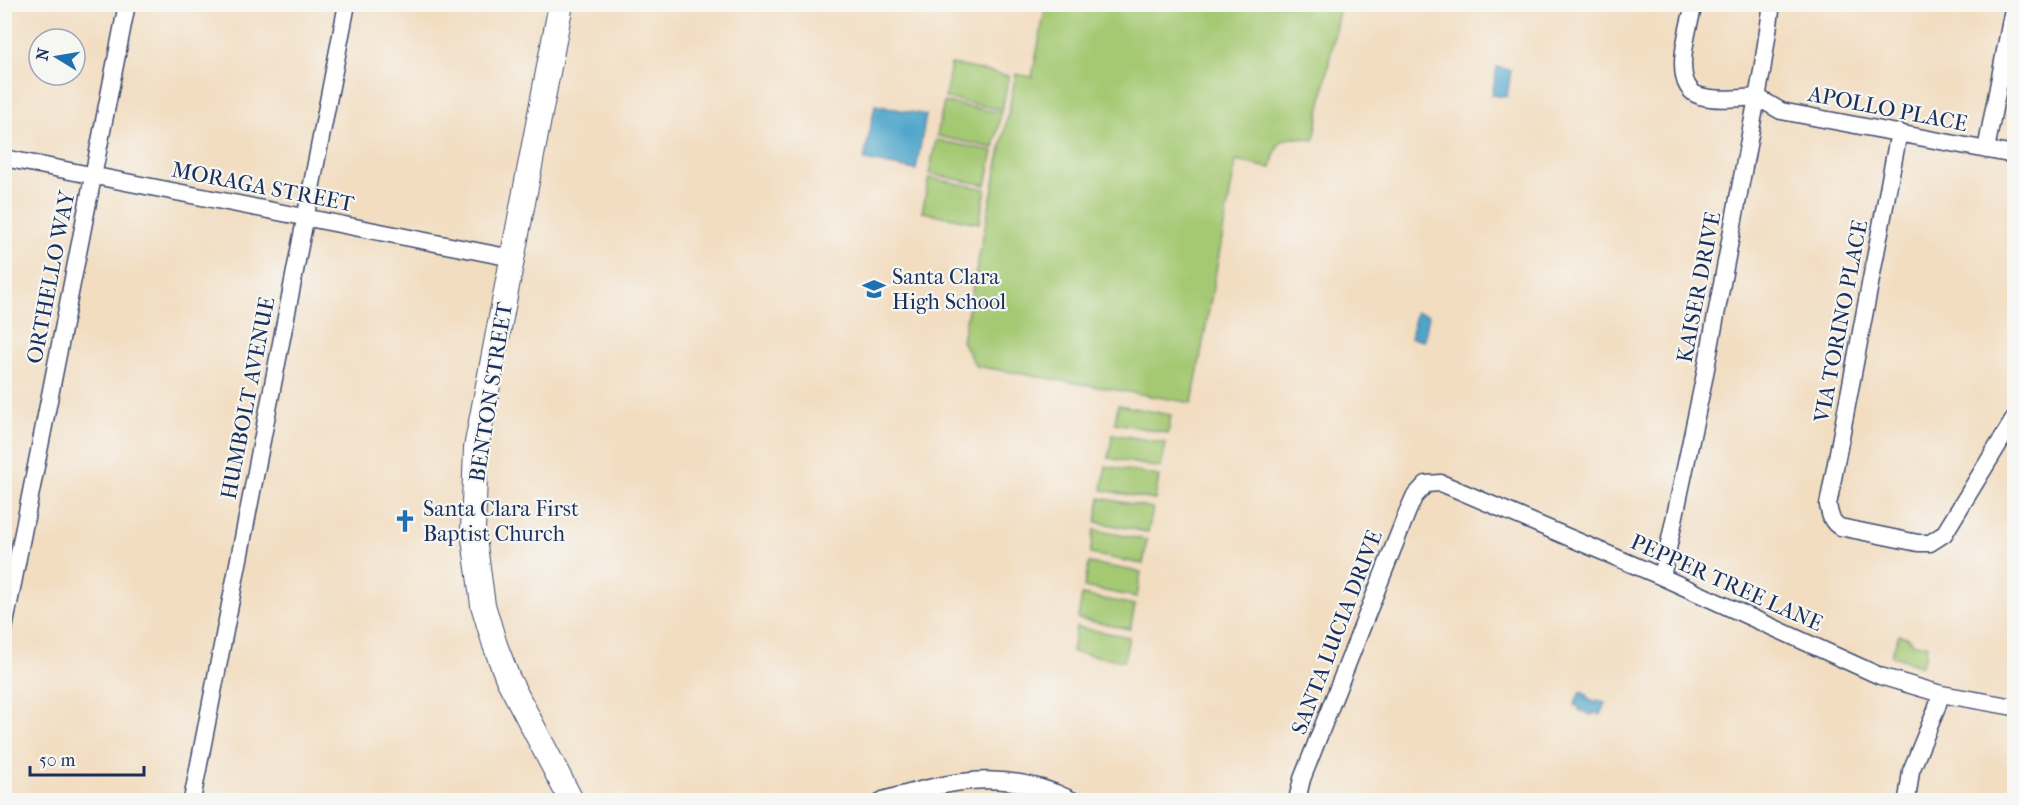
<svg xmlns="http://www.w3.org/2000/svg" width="2019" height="805" font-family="'IM FELL French Canon',serif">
  <rect width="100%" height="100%" fill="#f6f6f2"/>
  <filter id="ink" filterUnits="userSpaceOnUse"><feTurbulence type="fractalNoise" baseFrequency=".0167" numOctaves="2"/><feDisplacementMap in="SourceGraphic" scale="12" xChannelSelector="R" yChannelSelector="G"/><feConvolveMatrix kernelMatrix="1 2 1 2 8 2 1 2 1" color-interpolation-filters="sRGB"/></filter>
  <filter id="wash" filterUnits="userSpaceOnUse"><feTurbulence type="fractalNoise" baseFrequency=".008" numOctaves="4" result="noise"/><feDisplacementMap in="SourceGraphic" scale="24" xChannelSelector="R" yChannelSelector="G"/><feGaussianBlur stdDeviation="1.35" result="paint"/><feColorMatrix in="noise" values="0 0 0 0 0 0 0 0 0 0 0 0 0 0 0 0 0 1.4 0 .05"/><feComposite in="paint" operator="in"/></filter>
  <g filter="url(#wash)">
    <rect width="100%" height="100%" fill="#f2ddc1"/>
    <path fill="#a5c973" stroke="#607c68" stroke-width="1.5" d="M1046 5H1340L1314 140C1282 135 1278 137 1271 168L1236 161 1192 403 976 366 962 341 1016 74 1032 77Z
      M951 64 1009 76 1002 110 945 98Z
      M944 102 1001 113 994 148 937 136Z
      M936 140 993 151 986 185 929 174Z
      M929 178 986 189 979 223 922 212Z
      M1118 405 1171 415 1168 433 1115 423Z
      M1113 434 1166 443 1161 468 1108 458Z
      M1106 466 1159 476 1155 500 1102 490Z
      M1100 498 1153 508 1148 532 1096 522Z
      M1094 530 1147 540 1143 564 1090 554Z
      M1089 563 1141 572 1137 597 1084 587Z
      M1082 595 1135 605 1130 629 1078 619Z
      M1076 627 1129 637 1124 661 1072 652Z
      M1899 635 1907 637 1914 644H1927L1926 654 1921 666 1891 655Z"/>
    <path fill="#4da5ca" stroke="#346a94" stroke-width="1.5" d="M1497 67 1511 70 1507 97 1492 95Z
      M875 105 926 115 916 170 864 160Z
      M1416 312 1429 315 1424 341 1411 338Z
      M1580 692 1587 695 1586 698 1596 703 1598 700 1605 703 1600 715 1594 712 1592 715 1579 710 1580 707 1574 705Z"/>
  </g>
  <g filter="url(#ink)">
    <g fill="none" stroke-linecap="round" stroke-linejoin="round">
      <g stroke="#3b496d" stroke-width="19">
        <path id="minor" d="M1694 4C1689 27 1669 86 1700 96 1718 101 1739 98 1757 97
          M1757 97 1781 111 2014 155
          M1899 132 1828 505C1830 515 1831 522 1840 527L1918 543H1930L1944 534 2014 419
          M1986 150 2014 4
          M4 158 512 258
          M1662 577 1704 379 1762 71 1772 4
          M4 629 127 4
          M192 800 347 4
          M883 800C952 781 1003 767 1072 800
          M1297 800 1302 779 1407 513 1414 497 1426 484 1441 483 1662 577 1880 676 1941 694 2014 707
          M1907 800 1911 771 1936 710 1941 694"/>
      </g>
      <g stroke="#3b496d" stroke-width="26">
        <path id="secondary" d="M561 4 476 448 473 531 483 605 495 645 508 679 571 800"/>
      </g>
      <use href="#minor" stroke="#fff" stroke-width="16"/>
      <use href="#secondary" stroke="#fff" stroke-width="24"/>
    </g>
  </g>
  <defs>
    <g id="school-bare" transform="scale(1.8)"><path d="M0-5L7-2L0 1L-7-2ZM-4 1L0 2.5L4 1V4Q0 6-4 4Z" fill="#1f6fb2" stroke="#f6f6f2" stroke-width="2.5" paint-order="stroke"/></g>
    <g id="church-bare" transform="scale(1.8)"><path d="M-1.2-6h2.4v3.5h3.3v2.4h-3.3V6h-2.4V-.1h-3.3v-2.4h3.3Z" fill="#1f6fb2" stroke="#f6f6f2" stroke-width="2.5" paint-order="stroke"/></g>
  </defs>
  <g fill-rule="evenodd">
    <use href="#school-bare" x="874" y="289"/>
    <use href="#church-bare" x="405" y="521"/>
  </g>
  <g text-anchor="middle" stroke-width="4.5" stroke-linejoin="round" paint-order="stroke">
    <g font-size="22" fill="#1b2f5e" stroke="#f6f6f2">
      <text transform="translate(1888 108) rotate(11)" y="8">APOLLO PLACE</text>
      <text transform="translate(263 186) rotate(11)" y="8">MORAGA STREET</text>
      <text transform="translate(50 277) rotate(-79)" y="8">ORTHELLO WAY</text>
      <text transform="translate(1698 287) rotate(-79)" y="8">KAISER DRIVE</text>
      <text transform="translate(1840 321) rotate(-79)" y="8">VIA TORINO PLACE</text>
      <text transform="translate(490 392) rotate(-81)" y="8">BENTON STREET</text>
      <text transform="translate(247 398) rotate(-79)" y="8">HUMBOLT AVENUE</text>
      <text transform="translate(1727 582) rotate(24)" y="8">PEPPER TREE LANE</text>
      <text transform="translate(1336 632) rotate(-69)" y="8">SANTA LUCIA DRIVE</text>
    </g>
    <g font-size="22" fill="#1b2f5e" stroke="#f6f6f2" text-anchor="start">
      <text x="892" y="284">Santa Clara<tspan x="892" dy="25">High School</tspan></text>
      <text x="423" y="516">Santa Clara First<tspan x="423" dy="25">Baptist Church</tspan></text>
    </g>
  </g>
  <rect width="2019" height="805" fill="none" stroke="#f6f6f2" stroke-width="24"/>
  <g transform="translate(57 57) rotate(281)"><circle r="28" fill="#f6f6f2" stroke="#9ea6b7" stroke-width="1.5"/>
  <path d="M0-4.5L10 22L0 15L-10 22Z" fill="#1f6fb2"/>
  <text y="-9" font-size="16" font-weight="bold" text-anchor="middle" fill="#1b2f5e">N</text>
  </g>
  <path d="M30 766v9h114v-9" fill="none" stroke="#1b2f5e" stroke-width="3"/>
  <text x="39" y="766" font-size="18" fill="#1b2f5e" stroke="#f6f6f2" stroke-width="4.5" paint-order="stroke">50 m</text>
</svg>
